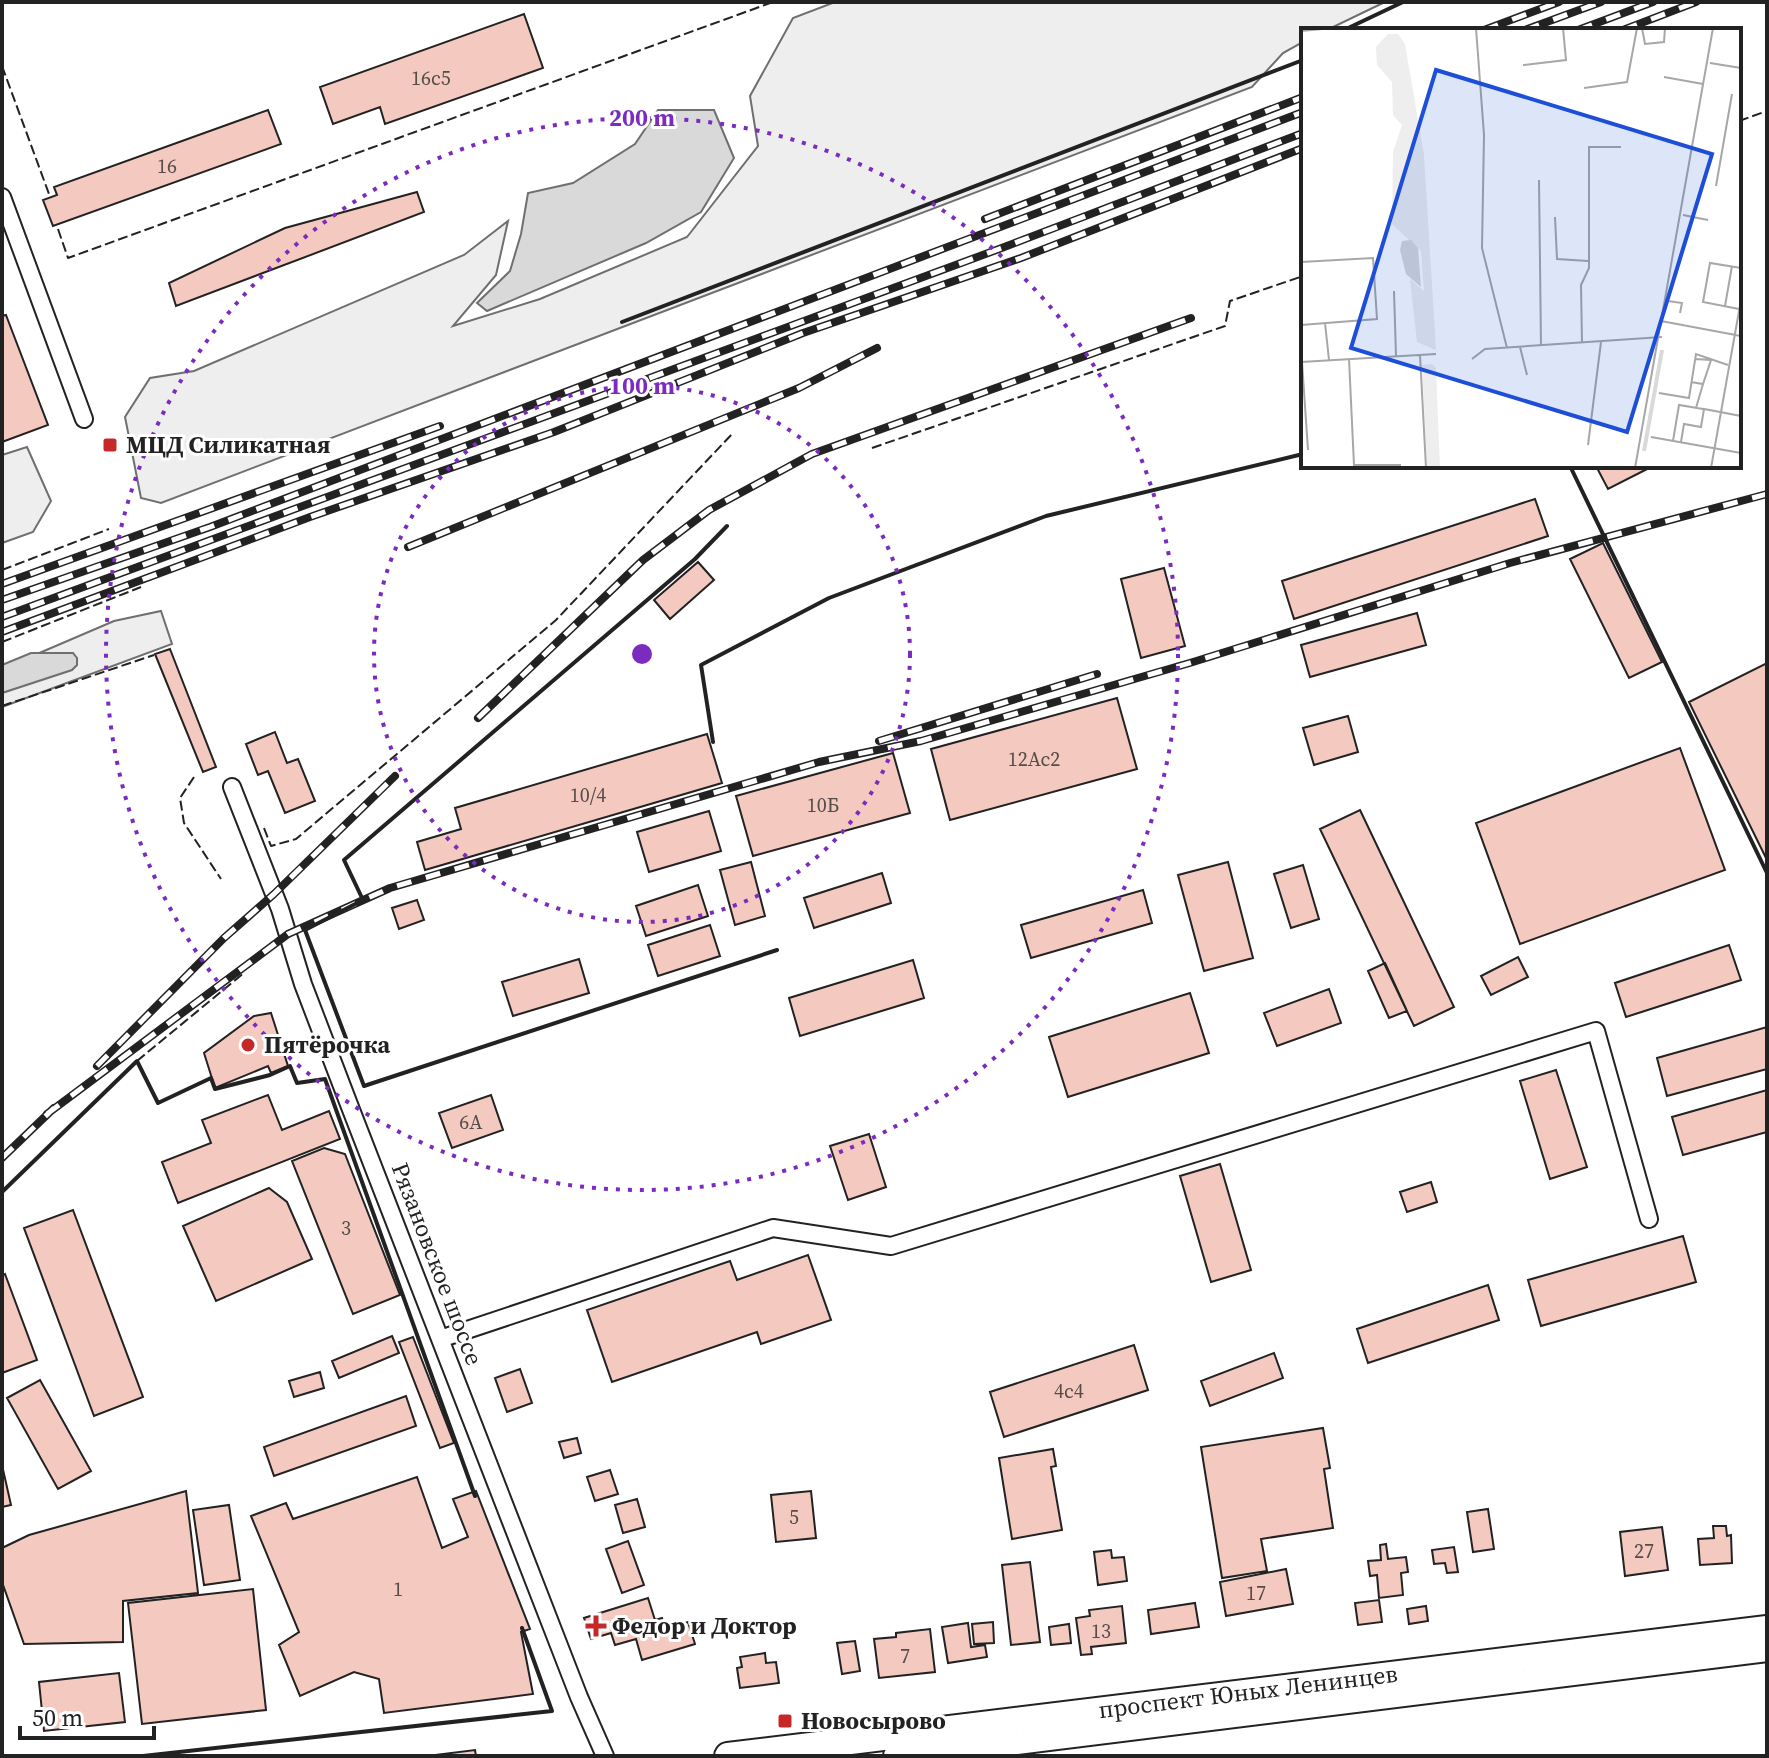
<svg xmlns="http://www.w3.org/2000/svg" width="1769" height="1758" font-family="'Source Serif 4',serif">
  <rect width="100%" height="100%" fill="#fff"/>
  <path fill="#eee" stroke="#6f6f6f" stroke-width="2" d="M835 2H1385L1327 30H1303V42L1283 53 1252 87 161 503 141 498 125 417 150 378 194 371 464 255 508 221 496 275 453 326 540 299 687 237 758 146 750 96 793 18Z
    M27 447 51 501 33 532 2 543V455Z
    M161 611 172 644 2 707V669L114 621Z"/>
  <path fill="#d9d9d9" stroke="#6f6f6f" stroke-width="2" d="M658 110H714L734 158 701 212 646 243 487 311 477 303 510 271 521 234 528 193 573 183 635 144Z
    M31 653H73L77 658V665L72 670 2 693V665Z"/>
  <path fill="#f3c9c0" stroke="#222" stroke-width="2" d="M524 14 543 68 385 124 380 107 333 124 320 87Z
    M268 110 281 144 53 226 43 200 57 195 54 187Z
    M417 192 424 212 176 306 169 283 285 228Z
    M6 315 48 425 2 442V316Z
    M1596 466H1653L1608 489Z
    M1535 499 1548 536 1294 619 1282 581Z
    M1603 543 1662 662 1629 678 1570 559Z
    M698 562 714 580 670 619 654 600Z
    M1164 568 1185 646 1141 658 1121 579Z
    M1417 613 1426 645 1310 677 1301 645Z
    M170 649 216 767 203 772 155 654Z
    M1767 663V860L1689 702Z
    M1117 698 1137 769 950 820 931 749Z
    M1348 716 1358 752 1314 765 1303 728Z
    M275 732 287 763 298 759 315 801 285 813 268 771 258 775 246 744Z
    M707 734 722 783 425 870 417 842 461 829 455 808Z
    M1680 748 1725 870 1520 944 1476 823Z
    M893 753 910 813 753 856 736 796Z
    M1360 810 1454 1007 1414 1026 1320 829Z
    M709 811 721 851 649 872 637 832Z
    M751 862 765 916 735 925 720 870Z
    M1228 862 1253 958 1204 971 1178 875Z
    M1303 865 1319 919 1291 928 1274 874Z
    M882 873 891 903 814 928 804 898Z
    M698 885 708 916 646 936 636 906Z
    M1143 890 1152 923 1031 958 1021 925Z
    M417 900 424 920 399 929 392 908Z
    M710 925 720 956 658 976 648 945Z
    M1729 945 1741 980 1626 1017 1615 983Z
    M1518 957 1528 977 1491 995 1481 976Z
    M579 959 589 993 513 1016 502 982Z
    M913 960 924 998 800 1036 789 998Z
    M1385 963 1407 1011 1389 1018 1368 971Z
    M1329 989 1341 1023 1277 1046 1264 1013Z
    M1190 993 1209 1053 1068 1097 1049 1037Z
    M271 1013 288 1066 271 1073 268 1066 215 1088 204 1053 254 1016Z
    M1767 1027V1069L1667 1096 1657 1058Z
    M1556 1070 1587 1167 1550 1179 1520 1081Z
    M1767 1090V1132L1683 1155 1672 1117Z
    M268 1095 282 1130 329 1111 340 1139 178 1203 162 1162 211 1143 202 1120Z
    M491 1095 503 1130 452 1148 439 1113Z
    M869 1134 886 1187 848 1200 830 1146Z
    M324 1148 345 1154 400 1295 353 1314 292 1161Z
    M1220 1164 1251 1270 1211 1282 1180 1176Z
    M1431 1182 1437 1202 1407 1212 1400 1192Z
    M269 1188 287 1202 312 1259 216 1301 183 1226Z
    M73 1210 143 1397 94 1416 24 1228Z
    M1683 1236 1696 1282 1541 1326 1528 1280Z
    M808 1255 831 1320 761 1344 757 1332 612 1382 587 1310 730 1261 737 1280Z
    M5 1274 37 1360 2 1373V1276Z
    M1488 1285 1499 1320 1368 1363 1357 1329Z
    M392 1336 399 1353 339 1378 332 1361Z
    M413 1337 454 1443 440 1448 399 1342Z
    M1134 1345 1148 1390 1004 1437 990 1392Z
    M1274 1353 1283 1378 1210 1406 1201 1381Z
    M520 1369 532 1403 507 1412 495 1378Z
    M320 1372 324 1388 294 1397 289 1381Z
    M40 1380 91 1471 58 1489 7 1398Z
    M406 1396 416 1426 274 1476 264 1447Z
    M1323 1428 1330 1468 1324 1469 1333 1528 1261 1539 1267 1571 1222 1578 1201 1447Z
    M577 1438 581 1453 564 1458 559 1442Z
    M1053 1449 1056 1466 1051 1467 1062 1530 1012 1539 999 1458Z
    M2 1465 11 1505 2 1507Z
    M610 1470 618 1494 595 1501 587 1477Z
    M417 1477 442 1548 468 1537 453 1499 476 1491 530 1629 521 1632 533 1694 384 1713 379 1679 354 1672 300 1696 279 1645 299 1632 251 1516 286 1503 293 1519Z
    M186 1491 198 1593 123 1601V1642L24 1644 2 1582V1548L29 1535Z
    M811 1491 816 1538 776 1542 771 1495Z
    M637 1499 645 1527 623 1533 615 1505Z
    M229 1505 240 1580 204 1585 193 1510Z
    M1488 1509 1494 1549 1473 1552 1467 1512Z
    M1713 1526H1726L1727 1536 1731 1535 1732 1563 1700 1565 1698 1539 1714 1538Z
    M1662 1527 1668 1570 1625 1576 1620 1532Z
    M628 1541 644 1585 622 1593 606 1549Z
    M1386 1544 1388 1559 1406 1557 1408 1572 1401 1573 1403 1595 1379 1598 1377 1575 1370 1576 1368 1561 1381 1560 1380 1545Z
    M1454 1547 1458 1572 1447 1573 1445 1563 1434 1564 1432 1550Z
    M1111 1550 1112 1558 1124 1557 1127 1581 1098 1585 1094 1552Z
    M1030 1562 1040 1642 1011 1645 1002 1565Z
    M1286 1569 1293 1604 1226 1616 1220 1582Z
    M253 1589 266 1710 142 1724 128 1603Z
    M648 1598 655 1620 662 1618 665 1629 688 1622 695 1644 642 1660 636 1639 615 1645 611 1633 591 1639 584 1618Z
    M1379 1600 1382 1622 1358 1625 1355 1603Z
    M1195 1603 1199 1627 1151 1634 1148 1610Z
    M1122 1606 1126 1643 1091 1647 1092 1654 1081 1655 1076 1618 1090 1616 1089 1610Z
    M1426 1606 1428 1621 1409 1624 1407 1609Z
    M993 1622 994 1643 974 1644 972 1624Z
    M968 1623 971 1647 985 1645 987 1657 948 1663 942 1627Z
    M1069 1624 1071 1643 1051 1645 1049 1627Z
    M930 1629 935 1672 879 1678 874 1639 896 1637V1633Z
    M855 1641 860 1671 842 1674 837 1643Z
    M765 1653 766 1663 776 1662 779 1683 740 1688 737 1668 742 1667 740 1657Z
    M119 1673 125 1722 44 1731 39 1682Z
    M475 1750 476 1756H427Z"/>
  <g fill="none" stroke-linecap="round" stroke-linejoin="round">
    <g stroke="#222" stroke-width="20">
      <path id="street" d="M2 197 84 419
        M232 787 280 909 303 984 350 1107 579 1697 605 1756
        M440 1339 773 1228 891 1246 1596 1031 1649 1219"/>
    </g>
    <g stroke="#222" stroke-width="30">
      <path id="primary" d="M728 1756 1767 1629
        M897 1756 1767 1648"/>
    </g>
    <use href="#street" stroke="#fff" stroke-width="16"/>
    <use href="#primary" stroke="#fff" stroke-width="26"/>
    <g stroke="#222" stroke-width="8">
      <path id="rail" d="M1484 30 1559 2
        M1525 30 1601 2
        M1578 30 1653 2
        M1623 30 1696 2
        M985 219 1303 97
        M408 547 799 388 877 348
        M2 584 440 426
        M2 600 210 527 1303 112
        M2 617 999 249 1303 133
        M2 632 310 517 554 432 803 333 1021 258 1303 148
        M478 718 643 560 709 510 812 454 1191 318
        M879 741 1097 674
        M97 1066 224 938 274 894 395 776
        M47 1114 288 934 390 888 819 762 921 741 1193 662 1510 563 1767 494
        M2 1158 54 1108"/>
    </g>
    <use href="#rail" stroke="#fff" stroke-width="5" stroke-dasharray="15" stroke-linecap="butt"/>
    <path stroke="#222" stroke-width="2" stroke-dasharray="10 4" stroke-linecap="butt" d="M2 66 49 194
      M1739 121 1767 111
      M58 229 68 258 773 2
      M872 448 1225 326 1230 301 1303 276
      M2 570 109 529
      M2 642 141 587
      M2 706 154 655
      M194 777 180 798 184 823 221 879
      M264 828 271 846 296 839 556 620 733 433
      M137 1061 245 972"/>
    <path stroke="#222" stroke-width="4" d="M1344 30 1403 2
      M622 322 1303 60
      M1570 466 1767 873
      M727 526 695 559 344 860 363 900 305 930 364 1086 777 950
      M713 742 701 665 829 598 1046 516 1303 454
      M2 1192 137 1061 158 1103 211 1078 215 1089 270 1075 290 1066 297 1083 325 1079 475 1496
      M143 1756 552 1711 522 1628"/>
  </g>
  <g fill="none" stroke="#7b2cbf" stroke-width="4" stroke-dasharray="4 8">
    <circle cx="642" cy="654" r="268"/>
    <circle cx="642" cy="654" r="536"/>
  </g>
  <g fill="#c62828" stroke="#fff" stroke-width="3">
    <rect x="102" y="437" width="16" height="16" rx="4"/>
    <circle cx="248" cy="1045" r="8"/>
    <path d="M592 1614h8v8h8v8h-8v8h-8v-8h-8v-8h8z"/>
    <rect x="777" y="1713" width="16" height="16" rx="4"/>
  </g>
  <g text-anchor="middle" stroke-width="6" stroke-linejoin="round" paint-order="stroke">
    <g font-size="20" fill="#564c4a">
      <text x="431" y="85">16с5</text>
      <text x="167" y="173">16</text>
      <text x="1034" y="766">12Ас2</text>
      <text x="588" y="802">10/4</text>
      <text x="823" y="812">10Б</text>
      <text x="471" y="1129">6А</text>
      <text x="346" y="1235">3</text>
      <text x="1069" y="1398">4с4</text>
      <text x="794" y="1524">5</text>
      <text x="1644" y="1558">27</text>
      <text x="398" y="1596">1</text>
      <text x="1256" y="1600">17</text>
      <text x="1101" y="1638">13</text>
      <text x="905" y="1663">7</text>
    </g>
    <g font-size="24" font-weight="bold" fill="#222" stroke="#fff" text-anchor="start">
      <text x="126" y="453">МЦД Силикатная</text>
      <text x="264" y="1053">Пятёрочка</text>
      <text x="612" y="1634">Федор и Доктор</text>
      <text x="801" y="1729">Новосырово</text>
    </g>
    <g font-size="24" fill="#222" stroke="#fff">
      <text transform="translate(437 1264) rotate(69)" y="8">Рязановское шоссе</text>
      <text transform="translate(1248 1692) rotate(-7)" y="8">проспект Юных Ленинцев</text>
    </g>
  </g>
  <g transform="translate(1301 28)">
    <rect width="440" height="440" fill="#fff"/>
    <path d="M87 6H97L104 16 123 127 135 322 116 314 109 251 123 263 120 223 91 196 92 124 101 97 92 87 91 54 76 37 75 19ZM131 336 135 340 139 440H126L121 337Z" fill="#eee"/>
    <path d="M110 212 117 220 120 259 105 246 99 222 101 213Z" fill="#d9d9d9"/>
    <path fill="none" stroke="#d9d9d9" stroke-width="4" d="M343 423 361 322"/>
    <path fill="none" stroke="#a7a7a7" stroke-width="2" d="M175 0 183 107 181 220 206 320M341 0 344 16 363 14 364 0M0 3 32 0M409 35 440 40M222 37 265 32 262 0M363 49 402 56M283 60 326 54 336 0M238 152 240 318M415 158 431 66M382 187 407 192M254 189 256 231 287 233M0 234 72 230 76 291 0 297M93 263 95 328M367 273 381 275 379 285M424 278 431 238M438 281 402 274 409 235 440 240M360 293 440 308M24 295 28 332M281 315 280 257 288 240V119H320M219 319 226 347M119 327 125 440M48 331 53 437H100M171 331 184 321 361 309M0 334 135 326M1 334 7 422M390 354 402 356 410 332 394 331M358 365 388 370 395 326 427 337M395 380 402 356M350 409 440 425M372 413 378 377 402 381M380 414 383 396 400 399 403 381 440 388M287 417 300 314M334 440 412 0M410 440 440 272"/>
    <path fill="#1d4ed8" fill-opacity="0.15" stroke="#1d4ed8" stroke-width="4" d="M135 42 411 126 326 404 50 320Z"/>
    <rect width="440" height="440" fill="none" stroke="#222" stroke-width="4"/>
  </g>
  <circle cx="642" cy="654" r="12" fill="#7b2cbf" stroke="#fff" stroke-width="4"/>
  <g font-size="24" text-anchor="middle" font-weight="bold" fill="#7b2cbf" stroke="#fff" stroke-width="6" stroke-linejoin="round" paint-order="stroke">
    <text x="642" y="126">200 m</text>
    <text x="642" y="394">100 m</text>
  </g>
  <rect width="1769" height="1758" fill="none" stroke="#222222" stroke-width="8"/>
  <path d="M20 1726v12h134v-12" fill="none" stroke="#222222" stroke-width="4"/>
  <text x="32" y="1726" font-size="24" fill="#222222" stroke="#ffffff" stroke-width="6" paint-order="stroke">50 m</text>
</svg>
